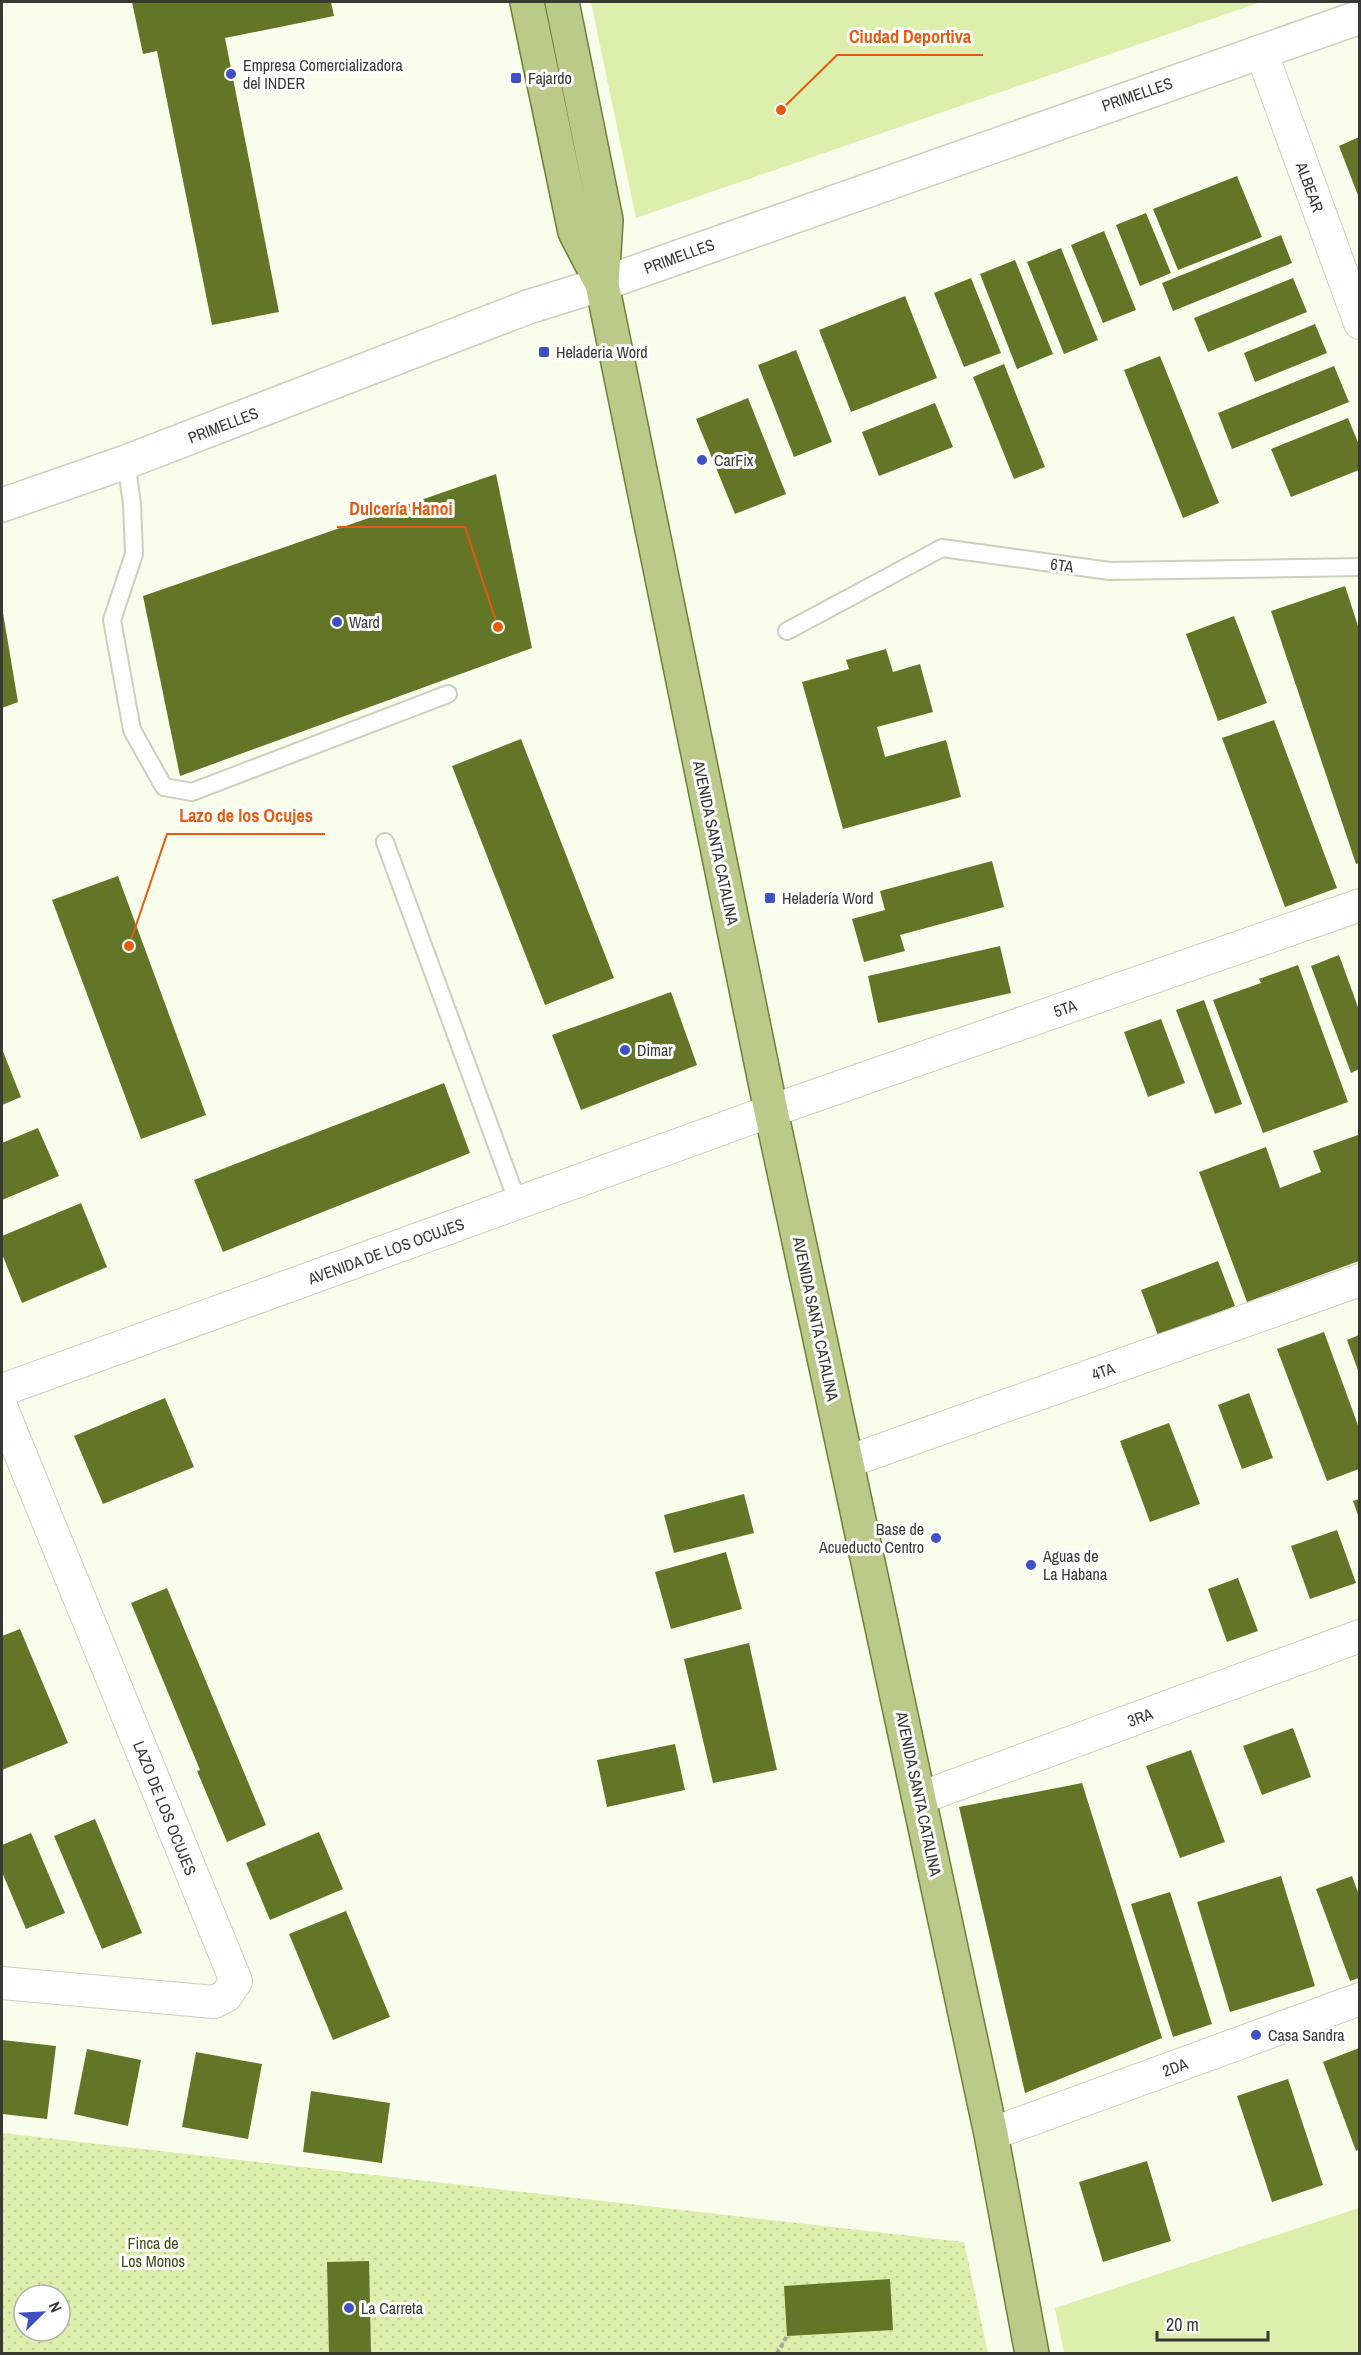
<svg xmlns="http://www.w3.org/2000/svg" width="1361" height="2355" font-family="'Archivo Narrow',sans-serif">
  <defs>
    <pattern id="park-dots" width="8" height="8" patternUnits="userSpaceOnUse" patternTransform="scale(1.5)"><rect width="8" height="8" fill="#dcefac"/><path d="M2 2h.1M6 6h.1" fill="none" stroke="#bdce94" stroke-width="1.8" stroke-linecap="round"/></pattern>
  </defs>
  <rect width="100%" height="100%" fill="#f8feeb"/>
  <path fill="#dcefac" d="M591 2H1261L636 218Z
    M1359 2208V2353H1064L1055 2308Z"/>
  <path fill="url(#park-dots)" fill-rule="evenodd" d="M2 2133 964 2242 988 2353 2 2354ZM24 2295H60V2331H24Z"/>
  <path fill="#637527" d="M132 2H331L334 16 225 38 279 312 212 325 157 51 143 54Z
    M1359 137V198L1339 146Z
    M1237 176 1262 237 1178 270 1153 209Z
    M1146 213 1171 273 1140 286 1116 225Z
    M1104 231 1136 310 1103 323 1071 245Z
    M1281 235 1292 263 1173 311 1162 283Z
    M1061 248 1098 340 1064 354 1027 262Z
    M1015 260 1053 354 1017 369 980 274Z
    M971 278 1001 353 964 367 934 293Z
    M1293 278 1307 312 1208 352 1194 318Z
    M905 296 937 378 851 412 819 330Z
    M1315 324 1327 353 1255 382 1244 353Z
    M796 350 832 442 794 457 758 365Z
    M1160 356 1219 503 1183 518 1124 370Z
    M1004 364 1045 467 1014 479 973 377Z
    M1334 366 1349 402 1232 449 1218 413Z
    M748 398 786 494 735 514 696 419Z
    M935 403 953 447 879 476 862 432Z
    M1348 418 1359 445V470L1291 497 1271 449Z
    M496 474 532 648 180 776 143 596Z
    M1345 586 1359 629V863L1356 864 1271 611Z
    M2 607 18 702 2 708Z
    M1234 616 1267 703 1218 721 1186 634Z
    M886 649 893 672 920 664 933 712 877 727 885 757 946 740 961 797 843 829 802 682 849 669 846 660Z
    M1274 720 1337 888 1285 907 1222 738Z
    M521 739 614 978 545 1005 452 766Z
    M992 861 1004 907 900 935 905 951 864 962 852 919 885 910 880 891Z
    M118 876 206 1115 141 1139 52 900Z
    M1000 946 1011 993 878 1023 868 976Z
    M1339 955 1359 1010V1069L1351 1073 1311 966Z
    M1298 965 1348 1102 1263 1133 1213 1000 1261 983 1259 979Z
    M671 992 697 1065 581 1110 552 1035Z
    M1204 1000 1242 1104 1215 1114 1176 1010Z
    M1161 1019 1185 1083 1148 1097 1124 1032Z
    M2 1049 21 1097 2 1105Z
    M444 1083 470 1153 223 1252 194 1180Z
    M38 1128 59 1176 2 1200V1143Z
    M1358 1135 1359 1261 1247 1302 1199 1172 1266 1147 1280 1188 1321 1172 1313 1151Z
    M81 1203 107 1267 22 1303 2 1254V1236Z
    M1218 1261 1235 1306 1158 1335 1141 1290Z
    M1324 1332 1359 1428V1469L1327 1481 1277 1349Z
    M1359 1335V1373L1347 1340Z
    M1249 1393 1273 1458 1242 1469 1218 1405Z
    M165 1398 194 1467 103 1504 74 1436Z
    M1169 1423 1200 1504 1150 1522 1120 1441Z
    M744 1494 754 1533 674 1553 664 1515Z
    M1359 1499V1518L1353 1501Z
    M1337 1530 1356 1583 1310 1599 1291 1546Z
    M726 1552 742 1609 671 1629 655 1572Z
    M1238 1578 1258 1631 1227 1642 1208 1589Z
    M167 1588 266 1825 227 1842 197 1771 200 1770 131 1603Z
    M20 1629 68 1743 2 1770V1636Z
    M749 1643 777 1770 713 1783 684 1659Z
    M1293 1728 1311 1777 1262 1795 1243 1746Z
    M675 1744 685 1790 607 1807 597 1760Z
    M1191 1750 1225 1842 1180 1858 1146 1766Z
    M1082 1783 1162 2038 1025 2093 959 1807Z
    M95 1819 142 1933 102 1949 54 1836Z
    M319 1832 343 1889 270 1920 246 1863Z
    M31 1833 65 1913 26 1929 2 1872V1845Z
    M1281 1876 1315 1986 1230 2012 1197 1902Z
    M1352 1876 1359 1895V1978L1350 1981 1316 1889Z
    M1170 1892 1212 2024 1173 2037 1131 1904Z
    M346 1911 390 2017 333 2040 289 1934Z
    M2 2040 56 2046 47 2119 2 2114Z
    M1359 2048V2149L1356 2151 1323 2062Z
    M87 2049 141 2060 128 2126 74 2114Z
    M196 2052 262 2064 248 2139 182 2127Z
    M1288 2079 1323 2185 1272 2202 1237 2096Z
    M311 2091 390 2103 382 2163 303 2152Z
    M1147 2161 1171 2241 1103 2262 1079 2182Z
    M369 2261 371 2354H329L327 2262Z
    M890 2279 893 2330 787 2336 784 2286Z"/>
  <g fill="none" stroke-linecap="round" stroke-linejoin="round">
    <g stroke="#cad0be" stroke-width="20">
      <path id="service" d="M126 462 132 504 134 554 112 620 132 730 164 787 192 792 448 694
        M787 631 942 548 1110 571 1360 567
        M385 842 518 1203"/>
    </g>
    <g stroke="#cad0be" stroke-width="34">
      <path id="minor" d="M1261 51 1360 323
        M2 1390 771 1111 1360 905
        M2 1409 236 1981 226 1996 214 2002 2 1983
        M847 1462 1360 1280
        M920 1798 1360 1636
        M991 2134 1360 1999"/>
    </g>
    <g stroke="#cad0be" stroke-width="36">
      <path id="tertiary" d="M2 505 126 462 528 307 602 284"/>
    </g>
    <g stroke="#cad0be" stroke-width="36">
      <path id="secondary" d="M602 284 1360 17"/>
    </g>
    <g stroke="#6e8036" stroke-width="36">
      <path id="primary" d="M527 2 575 232 602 284 771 1111 991 2134 1032 2354
        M562 2 606 220 602 284"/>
    </g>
    <path stroke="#a5a99c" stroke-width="4" stroke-dasharray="4.5 3" stroke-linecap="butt" d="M777 2354 787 2336"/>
    <use href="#service" stroke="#fff" stroke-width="16"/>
    <use href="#minor" stroke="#fff" stroke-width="32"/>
    <use href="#tertiary" stroke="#fff" stroke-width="33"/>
    <use href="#secondary" stroke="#fff" stroke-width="33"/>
    <use href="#primary" stroke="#baca88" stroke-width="33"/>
  </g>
  <g fill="#3e50c3" stroke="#fff" stroke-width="2">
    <circle cx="231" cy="74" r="6"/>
    <rect x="510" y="72" width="12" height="12" rx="3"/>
    <rect x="538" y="346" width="12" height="12" rx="3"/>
    <circle cx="702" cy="460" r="6"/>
    <circle cx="337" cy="622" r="6"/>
    <rect x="764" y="892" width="12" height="12" rx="3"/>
    <circle cx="625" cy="1050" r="6"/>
    <circle cx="936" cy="1538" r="6"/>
    <circle cx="1031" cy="1565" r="6"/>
    <circle cx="1256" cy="2035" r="6"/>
    <circle cx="349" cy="2308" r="6"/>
  </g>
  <g text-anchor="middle" stroke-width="6" stroke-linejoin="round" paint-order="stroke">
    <g font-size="16" fill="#373932" stroke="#fff" text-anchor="start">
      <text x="243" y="71">Empresa Comercializadora<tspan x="243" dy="18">del INDER</tspan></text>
      <text x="528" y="84">Fajardo</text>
      <text x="556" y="358">Heladeria Word</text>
      <text x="714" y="466">CarFix</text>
      <text x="349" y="628">Ward</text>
      <text x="782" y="904">Heladería Word</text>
      <text x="637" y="1056">Dimar</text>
      <text x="924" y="1535" text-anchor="end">Base de<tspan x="924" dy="18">Acueducto Centro</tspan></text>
      <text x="1043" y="1562">Aguas de<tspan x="1043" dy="18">La Habana</tspan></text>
      <text x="1268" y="2041">Casa Sandra</text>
      <text x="361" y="2314">La Carreta</text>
    </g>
    <g font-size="16" fill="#373932" stroke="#fff">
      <text transform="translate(1137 94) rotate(-19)" y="6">PRIMELLES</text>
      <text transform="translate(1310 187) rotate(70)" y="6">ALBEAR</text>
      <text transform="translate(679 256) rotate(-20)" y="6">PRIMELLES</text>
      <text transform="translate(223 425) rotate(-21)" y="6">PRIMELLES</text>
      <text transform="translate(1062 565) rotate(8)" y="6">6TA</text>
      <text transform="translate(716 843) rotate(78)" y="6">AVENIDA SANTA CATALINA</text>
      <text transform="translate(1065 1008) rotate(-19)" y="6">5TA</text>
      <text transform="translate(386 1251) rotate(-20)" y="6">AVENIDA DE LOS OCUJES</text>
      <text transform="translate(816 1319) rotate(78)" y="6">AVENIDA SANTA CATALINA</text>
      <text transform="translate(1103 1371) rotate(-20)" y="6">4TA</text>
      <text transform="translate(1140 1717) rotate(-20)" y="6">3RA</text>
      <text transform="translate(919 1794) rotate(78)" y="6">AVENIDA SANTA CATALINA</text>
      <text transform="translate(165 1808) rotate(68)" y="6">LAZO DE LOS OCUJES</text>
      <text transform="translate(1175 2067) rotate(-20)" y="6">2DA</text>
    </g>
    <g font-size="16" fill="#3e4b12" stroke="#fff">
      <text x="153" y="2249">Finca de<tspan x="153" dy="18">Los Monos</tspan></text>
    </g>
  </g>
  <path fill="none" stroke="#e8590c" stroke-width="2" d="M781 110L837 55H983M498 627L465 527H337M129 946L167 834H325"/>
  <g fill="#e8590c" stroke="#fff" stroke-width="2">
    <circle cx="781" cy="110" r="6"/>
    <circle cx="498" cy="627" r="6"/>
    <circle cx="129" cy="946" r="6"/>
  </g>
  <g font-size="18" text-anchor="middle" font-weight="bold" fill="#e8590c" stroke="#fff" stroke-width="6" stroke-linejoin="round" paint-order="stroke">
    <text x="910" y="43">Ciudad Deportiva</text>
    <text x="401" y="515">Dulcería Hanoi</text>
    <text x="246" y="822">Lazo de los Ocujes</text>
  </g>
  <rect width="1361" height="2355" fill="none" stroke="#373932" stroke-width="6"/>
  <g transform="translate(42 2313) rotate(66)"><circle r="28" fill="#ffffff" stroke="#afb0ad" stroke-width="1.5"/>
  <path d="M0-4.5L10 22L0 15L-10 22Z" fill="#3e50c3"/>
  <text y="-9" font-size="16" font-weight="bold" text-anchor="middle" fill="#373932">N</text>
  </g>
  <path d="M1157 2331v9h111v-9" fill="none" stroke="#373932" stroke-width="3"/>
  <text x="1166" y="2331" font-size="18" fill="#373932" stroke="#ffffff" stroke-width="4.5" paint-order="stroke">20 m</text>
</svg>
